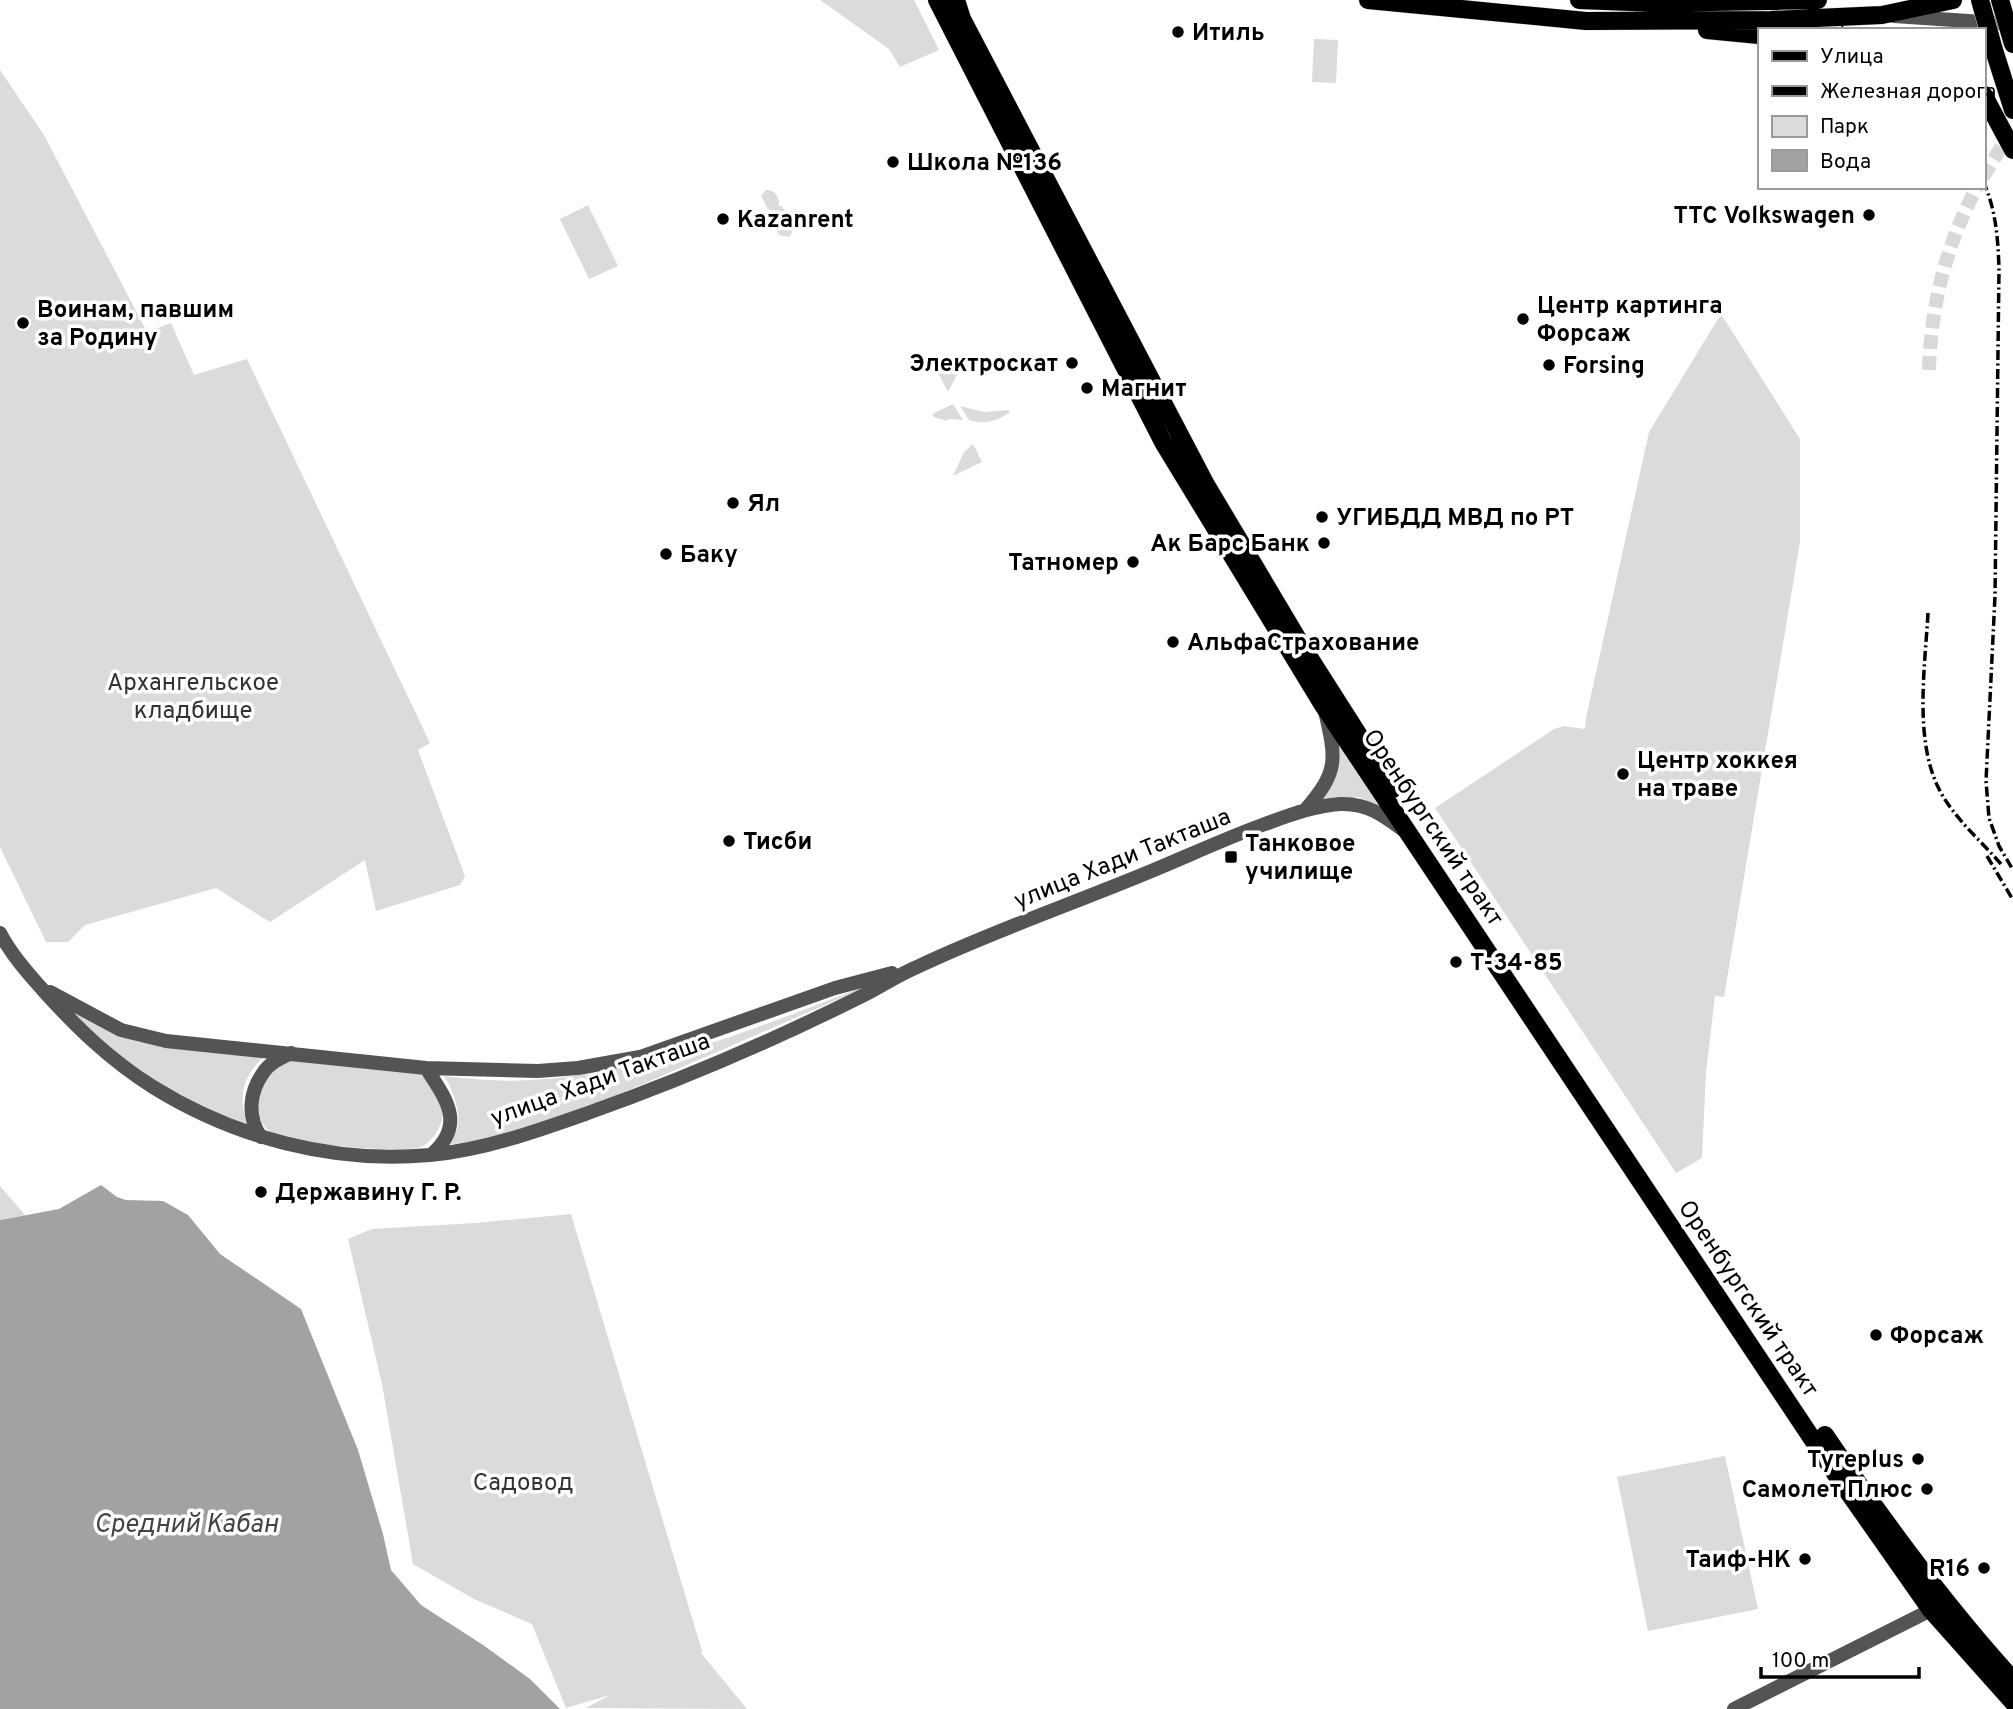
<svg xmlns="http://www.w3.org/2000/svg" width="2013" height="1709" font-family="Overpass,sans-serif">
  <rect width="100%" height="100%" fill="#fff"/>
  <path fill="#dbdbdb" d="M820 0H914L939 50 900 67 889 49Z
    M1314 39 1338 40 1336 83 1312 82Z
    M0 70 44 135 147 332 171 323 194 375 247 359 430 743 418 750 465 876 460 885 376 911 365 860 270 922 216 888 85 925 68 942H46L0 847Z
    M766 190C775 189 780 198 779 206H782C787 216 798 228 789 237L779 235 768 214 775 211 768 209 761 196Z
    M588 205 618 266 589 279 560 219Z
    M1721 314 1800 439V542L1724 997 1715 996 1706 1072 1702 1158 1676 1173 1435 808 1554 729 1564 726 1585 729 1586 718 1649 432Z
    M974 356V360L959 371 948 392 936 369Z
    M953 404 963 420 948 419 947 421 934 417 932 414Z
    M960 406 984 412 1009 410 1010 412C998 421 984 425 969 420Z
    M973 444 982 462 953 476 964 452Z
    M1333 735 1382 807 1358 797 1314 805C1340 775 1338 774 1333 735Z
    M887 978C816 1009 744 1040 673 1071 601 1102 525 1137 446 1145 468 1129 456 1095 444 1076 472 1079 501 1082 530 1080 654 1074 772 1021 887 978Z
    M68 1009 82 1017 263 1058C242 1076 237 1101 249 1126L191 1102 129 1066Z
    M286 1059 416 1072C419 1074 423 1074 426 1077 432 1082 442 1102 443 1110 444 1124 432 1144 418 1148 396 1153 284 1144 269 1131 253 1117 258 1099 260 1081Z
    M0 1186 25 1215 0 1220Z
    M571 1214 702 1651 701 1653 747 1709 586 1708 610 1695 566 1708 532 1624 474 1599 413 1564 382 1384 348 1239 372 1229 475 1223Z
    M1725 1456 1758 1609 1648 1631 1617 1477Z"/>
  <path fill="#a2a2a2" d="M101 1185 117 1197 126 1200 163 1201 188 1215 220 1254 301 1309 358 1450 383 1534 391 1570 421 1605 483 1645 530 1679 560 1709H0V1220L59 1209Z"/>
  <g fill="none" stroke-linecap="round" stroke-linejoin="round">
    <path stroke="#d9d9d9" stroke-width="14" stroke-dasharray="14 7" stroke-linecap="butt" d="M1983 177 2013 128
      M1929 370C1931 305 1946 245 1977 187"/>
    <g stroke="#dbdbdb" stroke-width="19">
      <path id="major" d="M937 0 1163 442 1323 705 1837 1476 1931 1610 2013 1702
        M956 0 962 19 1205 483 1302 646 1393 789
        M1368 0 1586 21 1771 20 1882 15 1953 0
        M1579 0 1657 3 1818 0
        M1707 30 1759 35
        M1994 50 2013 110
        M1983 94 2013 150
        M1825 1435C1883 1521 1943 1603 2013 1680"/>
    </g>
    <path stroke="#545454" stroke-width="14" d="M1894 16 2013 24
      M1306 809C1339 771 1336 759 1325 711
      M0 933C11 954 27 972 42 989 76 1027 110 1060 153 1087 235 1138 334 1164 430 1155 484 1150 537 1131 588 1113 681 1080 774 1040 862 996 880 987 898 975 917 967 993 931 1072 904 1149 872 1188 856 1226 838 1265 824 1290 815 1313 806 1340 804 1367 803 1383 815 1403 830
      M50 992 121 1030 166 1041 426 1068 538 1071 578 1068 640 1057 835 988 892 973
      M426 1068C446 1099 466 1124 432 1154
      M261 1137C247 1117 249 1093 263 1073 269 1063 281 1058 291 1053
      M1734 1709 1931 1610"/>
    <use href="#major" stroke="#000" stroke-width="18"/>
    <path stroke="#000" stroke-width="3.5" stroke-dasharray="10 3.5 2 3.5" stroke-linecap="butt" d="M1797 0 1846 30
      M1983 181C1996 209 1998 239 1999 269L1995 596 1986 781 1989 818 1999 846 2013 870
      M1928 613C1925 667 1914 740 1939 789 1953 817 1981 841 2001 864
      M1987 856 2013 900"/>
    <g stroke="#dbdbdb" stroke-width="19" stroke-linecap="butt">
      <path id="major-bridge" d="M1980 0 1994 50
        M2000 0 2013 44"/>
    </g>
    <use href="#major-bridge" stroke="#000" stroke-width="18"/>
  </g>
  <g fill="#000" stroke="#fff" stroke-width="2.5">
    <circle cx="1178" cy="32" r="7"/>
    <circle cx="893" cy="162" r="7"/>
    <circle cx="1869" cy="215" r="7"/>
    <circle cx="723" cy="219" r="7"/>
    <circle cx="1523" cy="319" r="7"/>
    <circle cx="23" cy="323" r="7"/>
    <circle cx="1072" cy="363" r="7"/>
    <circle cx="1549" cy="365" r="7"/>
    <circle cx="1087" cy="388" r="7"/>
    <circle cx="733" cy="503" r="7"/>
    <circle cx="1322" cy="517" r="7"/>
    <circle cx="1324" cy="543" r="7"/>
    <circle cx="666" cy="554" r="7"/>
    <circle cx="1133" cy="562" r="7"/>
    <circle cx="1173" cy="642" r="7"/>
    <circle cx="1623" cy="774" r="7"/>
    <circle cx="729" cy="841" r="7"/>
    <rect x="1224" y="850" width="14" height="14" rx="3.5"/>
    <circle cx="1456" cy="962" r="7"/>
    <circle cx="261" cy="1192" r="7"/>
    <circle cx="1876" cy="1335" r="7"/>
    <circle cx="1918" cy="1459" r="7"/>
    <circle cx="1927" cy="1489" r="7"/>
    <circle cx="1805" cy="1559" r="7"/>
    <circle cx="1984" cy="1568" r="7"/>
  </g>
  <g text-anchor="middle" stroke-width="7" stroke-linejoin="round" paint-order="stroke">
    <g font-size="24" font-weight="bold" fill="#000" stroke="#fff" text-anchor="start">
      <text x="1192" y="40">Итиль</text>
      <text x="907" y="170">Школа №136</text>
      <text x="1855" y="223" text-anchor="end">ТТС Volkswagen</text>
      <text x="737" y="227">Kazanrent</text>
      <text x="1537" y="313">Центр картинга<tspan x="1537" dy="28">Форсаж</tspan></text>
      <text x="37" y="317">Воинам, павшим<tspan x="37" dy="28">за Родину</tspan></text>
      <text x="1058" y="371" text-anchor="end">Электроскат</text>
      <text x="1563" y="373">Forsing</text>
      <text x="1101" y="396">Магнит</text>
      <text x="747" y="511">Ял</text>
      <text x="1336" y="525">УГИБДД МВД по РТ</text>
      <text x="1310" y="551" text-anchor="end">Ак Барс Банк</text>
      <text x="680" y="562">Баку</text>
      <text x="1119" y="570" text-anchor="end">Татномер</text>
      <text x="1187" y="650">АльфаСтрахование</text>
      <text x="1637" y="768">Центр хоккея<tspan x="1637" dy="28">на траве</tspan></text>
      <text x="743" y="849">Тисби</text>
      <text x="1245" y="851">Танковое<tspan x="1245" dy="28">училище</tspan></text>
      <text x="1470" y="970">T-34-85</text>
      <text x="275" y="1200">Державину Г. Р.</text>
      <text x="1890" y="1343">Форсаж</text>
      <text x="1904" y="1467" text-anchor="end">Tyreplus</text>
      <text x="1913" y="1497" text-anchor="end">Самолет Плюс</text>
      <text x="1791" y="1567" text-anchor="end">Таиф-НК</text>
      <text x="1970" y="1576" text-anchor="end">R16</text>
    </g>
    <g font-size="24" fill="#323232" stroke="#fff">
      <text x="193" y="690">Архангельское<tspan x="193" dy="28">кладбище</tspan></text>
      <text x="523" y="1490">Садовод</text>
    </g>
    <g font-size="24" fill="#000" stroke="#fff">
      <text transform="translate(1434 827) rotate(56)" y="8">Оренбургский тракт</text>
      <text transform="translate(1122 858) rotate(-22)" y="8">улица Хади Такташа</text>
      <text transform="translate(600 1079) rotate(-20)" y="8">улица Хади Такташа</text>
      <text transform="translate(1749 1298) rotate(56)" y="8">Оренбургский тракт</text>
    </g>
    <g font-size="26" font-style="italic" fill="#434343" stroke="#fff">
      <text x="186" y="1532">Средний Кабан</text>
    </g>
  </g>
  <rect x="1758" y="28" width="228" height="161" fill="#ffffff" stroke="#999999" stroke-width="2"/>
  <rect x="1772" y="51" width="35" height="10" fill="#000000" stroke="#999999" stroke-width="2"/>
  <text x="1820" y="63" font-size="21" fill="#000000">Улица</text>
  <rect x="1772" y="86" width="35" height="10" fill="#000000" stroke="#999999" stroke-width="2"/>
  <text x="1820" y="98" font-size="21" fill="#000000">Железная дорога</text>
  <rect x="1772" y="116" width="35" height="21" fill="#dbdbdb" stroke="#999999" stroke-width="2"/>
  <text x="1820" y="133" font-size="21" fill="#000000">Парк</text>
  <rect x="1772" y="150" width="35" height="21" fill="#a2a2a2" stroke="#999999" stroke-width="2"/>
  <text x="1820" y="168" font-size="21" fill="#000000">Вода</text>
  <path d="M1761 1667v10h158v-10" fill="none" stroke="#000000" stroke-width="3.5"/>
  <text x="1772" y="1667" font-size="21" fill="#000000" stroke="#ffffff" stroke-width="5" paint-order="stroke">100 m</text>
</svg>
